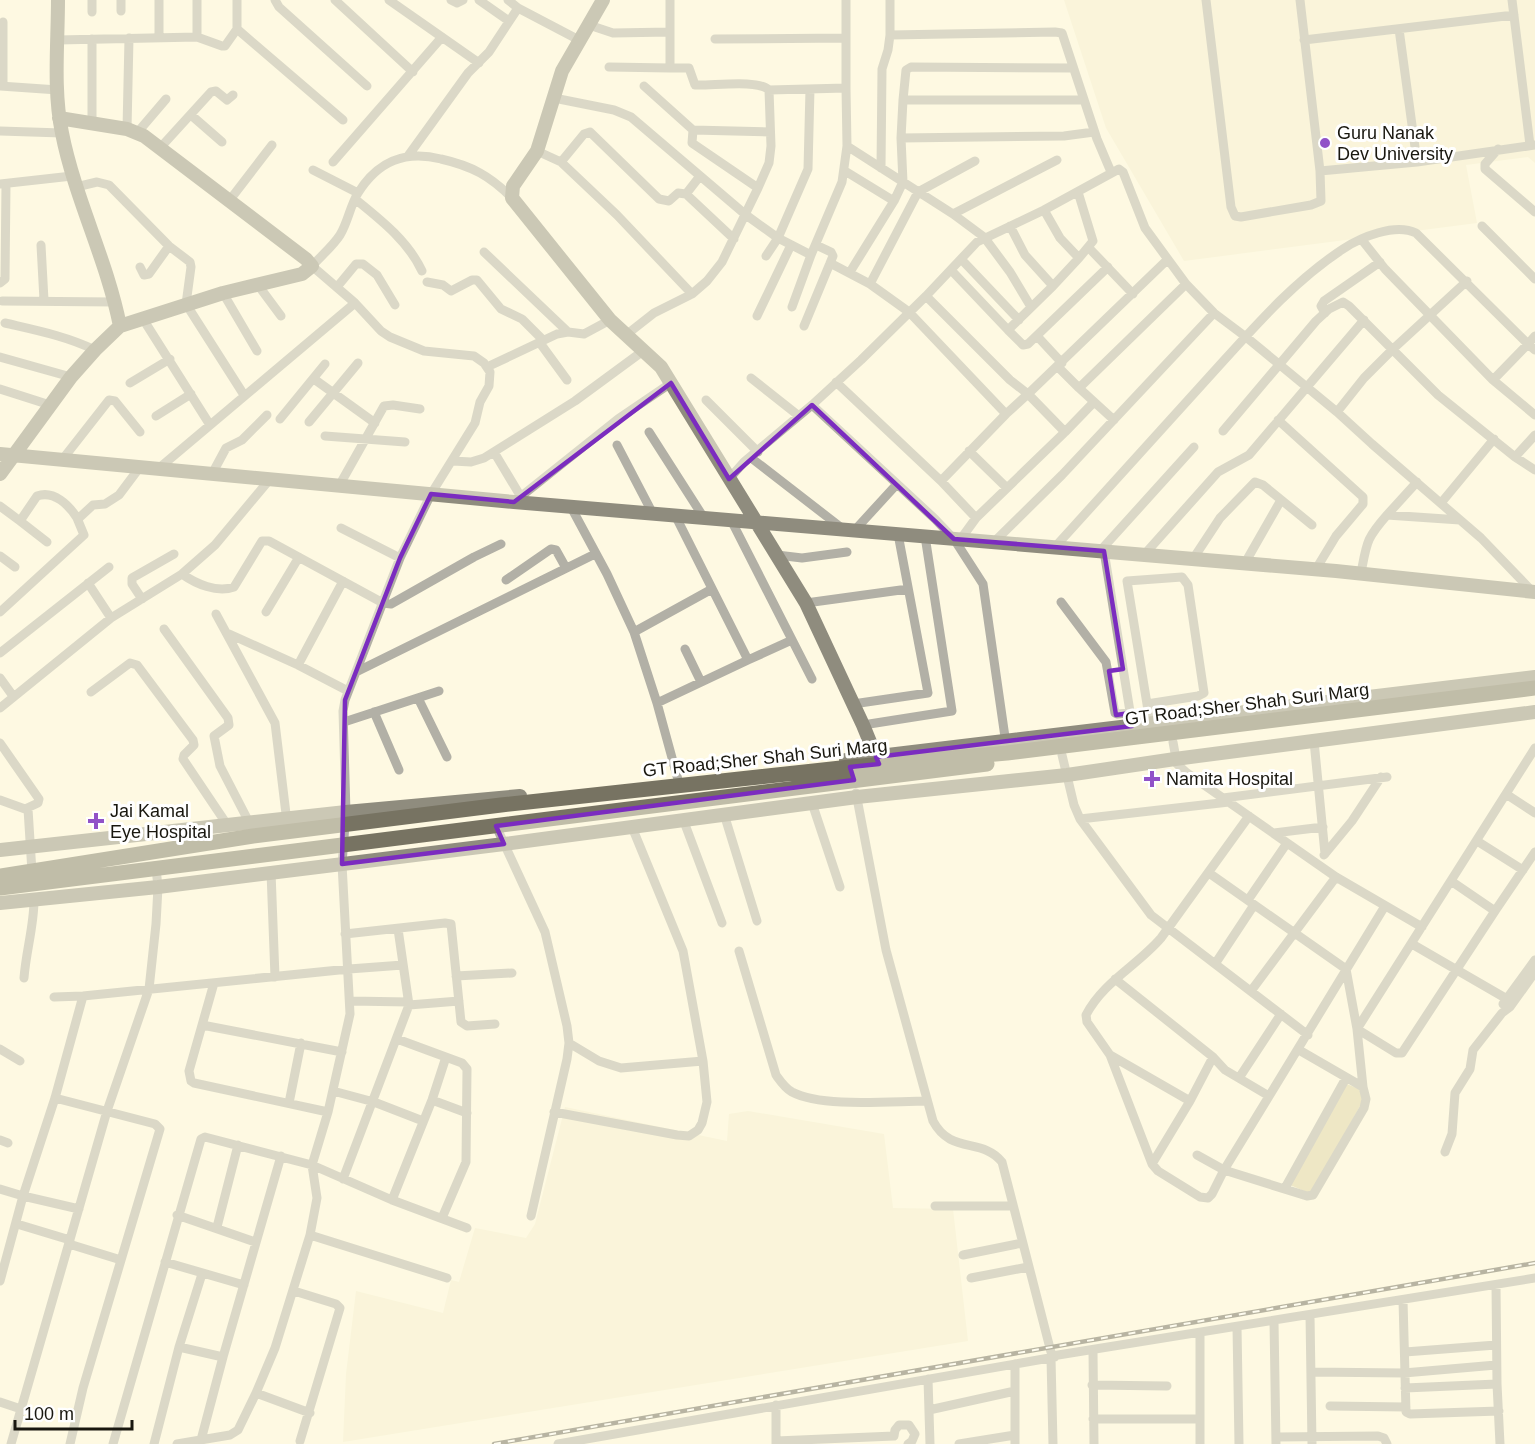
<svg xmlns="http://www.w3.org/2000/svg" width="1535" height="1444" font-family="Arial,sans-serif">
  <rect width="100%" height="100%" fill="#fef9e2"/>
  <path fill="#f5eed0" d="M1064 0H1535V163L1528 157 1466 165 1477 223 1184 261 1106 128Z
    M565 1107 727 1141 729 1114 748 1111 884 1134 893 1208 953 1209 968 1341 343 1442 346 1374 356 1291 443 1313 451 1280 459 1282 475 1228 526 1238 535 1224Z"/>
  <path fill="#dcd1a3" d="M1347 1084 1359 1089 1364 1099 1311 1194 1290 1185Z"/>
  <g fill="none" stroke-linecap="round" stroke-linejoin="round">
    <path stroke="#b2b0a6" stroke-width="9" d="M159 0V37
      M197 0V37
      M275 0 279 7 367 86
      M335 0 413 72
      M389 0 479 63
      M451 0 457 3 463 0
      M479 0 509 21
      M508 0 518 8
      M846 0V88
      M890 0V35
      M1206 0 1231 207 1235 216 1241 217 1311 205 1321 201 1320 171 1300 0
      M1512 0 1530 145
      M121 11V0
      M92 12V0
      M3 22V86
      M589 25 613 33 670 32
      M237 29 343 120
      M1399 29 1417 162
      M92 39V123
      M715 39 846 38
      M58 40 197 37 222 46H225L237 29V0
      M1304 40 1514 15
      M609 67 670 68
      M1072 68 911 67 906 70 903 100H1083
      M0 86 58 90
      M644 86 693 130 692 143 758 188
      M769 90 846 88 847 146 953 214 984 237 1010 272 1031 307
      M554 98 614 110 631 117 746 215 778 238 811 255 842 182 847 146
      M903 100 901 138 1064 136 1094 132
      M191 115 222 142
      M127 129 129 38
      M693 130 770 132
      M0 131 62 133
      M137 133 166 99
      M160 148 211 92 216 91 227 100 233 95
      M1498 149 1485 164V169L1535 212
      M537 151 561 162 584 134 590 132 659 199 669 201 678 193 686 194 734 239
      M408 156 468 73 489 52 518 8 579 40
      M333 162 442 37
      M561 162 617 215 692 294
      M881 168 882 69 888 50 890 35 1055 32 1062 33 1063 36 1097 139 1111 172
      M313 170 358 193
      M845 171 894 201
      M1320 171 1417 162 1535 145
      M0 184 72 176
      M76 187 97 182 109 185 169 246 190 262 191 267 186 304 244 395
      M686 194 700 176
      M355 199C381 220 408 241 422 271
      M229 201 272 145
      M1044 210 1060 238 1079 258 1093 241 1078 192
      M953 214 1057 160
      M1010 226 1025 255 1053 286 1079 258
      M1482 226 1535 279
      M1362 240 1385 269 1493 380 1528 344 1535 350
      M41 245 44 300
      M1089 248 1133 294
      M484 252 568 332
      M766 256 778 238 808 169 810 89
      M961 259 1019 320
      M830 263 870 284 909 312 1006 414 1028 394 1010 380 926 296
      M140 267 144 275 149 274 169 246
      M951 270 1008 330 1053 286
      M850 272 894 201 903 182 901 138
      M427 282 443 285 451 291 472 280H477L501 309 522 319 544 341
      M0 283 5 279 6 184
      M870 284 918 192 975 161
      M258 285 281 316
      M337 287 356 264H363L377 275 395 305
      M223 293 257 351
      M2 301 115 302
      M792 307 811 255
      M1325 313 1321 306 1324 301 1380 262
      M757 316 791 245
      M143 319 210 425
      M5 323C35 330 66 336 95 350
      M804 326 833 256 831 252 816 245
      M1008 330 1023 345 1028 344 1108 267
      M626 335 654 313 692 294 707 281 722 262 758 188 769 163 771 146 769 90C758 79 712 86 695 85L689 68H670V0
      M1037 336 1062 363
      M540 343 567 380
      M0 357 71 377
      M487 367 557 334 568 332 584 334 610 320
      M1058 367 1079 388 1186 284
      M751 378 799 416
      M314 379 375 423
      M1493 380 1535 415
      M836 382 941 481 976 518
      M130 383 170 359
      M1079 388 1114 420
      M0 389 50 405
      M706 400 758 452
      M812 405 935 519 954 539 983 584 1006 744
      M1337 412 1364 378 1393 349 1467 281
      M156 416 191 394
      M280 419 325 364
      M1278 420 1363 497V504L1336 536 1316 569
      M309 422 358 363
      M1223 431 1316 321 1329 309 1343 302 1349 306 1438 395 1515 457 1535 470
      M649 432 704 518
      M1065 432 1094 402
      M325 436 405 442
      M617 445 653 514
      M969 451 1007 488
      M494 452 521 497
      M750 457 843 529
      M1515 457 1535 435
      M62 460 109 400 115 401 140 432
      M453 461 471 462 484 458 575 401 643 351
      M158 469 355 303
      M212 474 226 448 242 440 267 415
      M729 479 744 462 812 405 861 360 926 296 977 242 1044 210 1119 169 1123 172 1145 228 1186 284 1214 313 1246 337 1337 412 1372 444 1481 538 1532 591
      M941 481 1006 414
      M339 486 384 406 393 405 420 409
      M514 502 618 419 671 383
      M1441 503 1494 439
      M0 506 20 521 37 496C54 490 69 505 77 518H79L93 505 105 504 119 495 140 467
      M571 507 607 574 634 632 657 703 680 787
      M1387 515 1417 482
      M731 520 812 679
      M20 521 47 542
      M341 528 400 558
      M854 531 897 484
      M960 540 976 518 1065 432 1028 394 1167 260
      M994 542 1062 475 1214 313
      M1055 547C1106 491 1157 434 1208 378 1250 332 1291 283 1343 249 1361 237 1395 223 1416 233L1528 344 1535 336
      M1100 551 1194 447
      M1104 551 1133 730
      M777 555 802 558 847 552
      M0 556 15 567
      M1143 556 1218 472 1249 455 1364 320
      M1193 559 1220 518 1255 482 1263 485 1312 525
      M1245 563 1281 500
      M1361 573C1367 542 1366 539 1387 515L1460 520
      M182 574C196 584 217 593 234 587L262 541H269L383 603 391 604 474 557 501 544
      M506 580 551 549 556 550 566 568
      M88 583 111 618
      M142 599 132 584V578L174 554
      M1061 602 1106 662 1115 713 1117 714 1130 713
      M806 603 908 589
      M0 612 84 535 77 518
      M266 612 299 557
      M216 614 275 723 287 822
      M164 629 228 718 229 725 214 736 220 766 251 826
      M634 632 712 589
      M227 633 298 665 348 691
      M685 649 701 682
      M0 653 109 567
      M748 660 792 640
      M298 665 343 581
      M356 672 595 554
      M0 678 13 696
      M91 692 130 663 137 665 193 740 194 745 184 755 183 759 228 826
      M418 698 447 757
      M657 703 748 660 675 515
      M853 704 928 693 898 534
      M1147 704 1198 696 1204 693 1188 585 1182 577 1127 581 1147 704 1150 724
      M0 708 111 618 182 574 215 545 270 479
      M374 712 399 770
      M344 722 439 691
      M863 725 952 711 925 536
      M1314 741 1325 854
      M1173 742 1177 764 1187 773 1336 877 1422 927
      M0 743 39 799 38 803 25 809 0 800
      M1062 755 1074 805 1080 819 1151 915 1308 1035
      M856 793 886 950 933 1121C951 1155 982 1137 1002 1162L1052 1356 1535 1278
      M1506 794 1535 813
      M1223 798 1387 777
      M812 803 840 887
      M28 809 32 872
      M724 814 757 921
      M1249 816 1161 938C1138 965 1103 982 1086 1015L1087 1022 1110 1055 1152 1164 1158 1171 1200 1197 1208 1198 1212 1194 1224 1170 1385 906
      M683 819 722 923
      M1080 819 1229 802
      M496 826 545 932 567 1026 569 1043 567 1059 531 1216
      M1274 833 1323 827
      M1477 841 1523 870
      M1324 855 1352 821 1381 777
      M271 872 275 977
      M1209 873 1346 969 1357 1029 1363 1087 1299 1050
      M1451 881 1495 911 1535 852
      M1248 900 1287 843
      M1495 911 1402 1053H1396L1357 1029 1535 748
      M398 929 409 1005 459 1001
      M345 934 445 923 451 924 461 1022 467 1026 495 1024
      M1412 944 1507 999
      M739 951 776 1075C781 1082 785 1088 792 1092 822 1108 892 1101 927 1101
      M1215 964 1254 905
      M456 976 512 973
      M24 978C26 951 34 926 34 900
      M1115 979 1213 1057 1225 1070 1269 1096
      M214 983 189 1071 191 1081 194 1083 328 1112
      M1251 991 1336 877
      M54 997 83 996 349 969 403 965
      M350 1001 409 1002
      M1503 1004 1535 960
      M202 1025 342 1052
      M397 1039 462 1063 467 1069 466 1162 442 1218
      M569 1043 599 1061 621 1068 703 1061
      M0 1049 20 1061
      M1110 1055 1190 1101 1213 1057
      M1239 1078 1281 1014
      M333 1091 374 1102 423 1121
      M55 1098 155 1124 160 1129 83 1388 70 1444
      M432 1100 467 1113
      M289 1103 301 1043
      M554 1112 677 1135 689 1136 698 1130 702 1123 707 1102 703 1061 683 951 632 827
      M0 1140 8 1143
      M1445 1152 1452 1134 1455 1093 1470 1069 1473 1050 1502 1013 1510 1007 1535 972
      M1197 1155 1224 1170 1307 1196 1313 1195 1364 1108 1366 1099 1363 1087
      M1152 1164 1190 1101
      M343 1179 409 1005
      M1285 1188 1346 1078
      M0 1189 23 1196 79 1209
      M392 1200 432 1100 446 1057
      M935 1206H1013
      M177 1215 255 1242
      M17 1224 70 1240
      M217 1227 238 1145
      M310 1235 447 1278
      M69 1244 121 1260
      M963 1255 1022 1243
      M165 1262 244 1285
      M971 1278 1028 1267
      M0 1281 23 1196 55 1098 83 996
      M1496 1285 1497 1384 1500 1444
      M294 1291 336 1304 340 1308 300 1441
      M1403 1300 1406 1412 1410 1414 1499 1411
      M1310 1315 1312 1444
      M1274 1321 1276 1444
      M1237 1327 1239 1444
      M179 1347 223 1357 201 1440
      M1093 1351 1094 1444
      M1405 1352 1496 1345
      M223 1357 281 1156
      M1051 1358 1053 1444
      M1311 1372 1404 1373 1496 1365
      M928 1379 930 1444
      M1092 1385 1167 1386
      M1405 1388 1497 1384
      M256 1393 310 1413
      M0 1402 21 1409
      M776 1405V1444
      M1330 1406 1406 1407
      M929 1410 1015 1391
      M1093 1419H1199
      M894 1436 895 1430 899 1425H909L915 1434 912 1441 908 1444
      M1277 1437 1378 1436 1384 1438 1387 1444
      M776 1441 894 1436
      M11 1444 107 1111 149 989 156 924 158 887 156 868
      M113 1444 201 1139 205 1137 312 1165 392 1200 467 1228
      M154 1444 179 1347 202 1274
      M177 1444 230 1435 238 1430 256 1393 275 1348 310 1235 317 1198 312 1165 328 1112 350 1014 342 864 346 812 343 711 345 700 400 558 431 494 475 423 480 402 489 386 490 372 484 363 474 356 424 351 390 337 381 331 355 303 312 266C321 256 333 246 340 235 348 222 350 206 358 193 378 161 405 150 441 159 472 166 490 176 512 198
      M558 1444 1055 1357
      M959 1444 1015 1435
      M1015 1444V1364
      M1200 1444V1333"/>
    <path stroke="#8f8c7e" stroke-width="14" d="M58 0C58 43 53 90 62 133 75 199 107 260 120 326
      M603 0 562 71 537 151 513 186 512 198 610 320 661 367 806 603 863 725 879 764
      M0 454 514 502 1336 571 1535 592
      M0 474 71 377 95 350 120 326 223 293 302 274 312 266 306 259 144 136 127 129 59 118
      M846 760 1535 677
      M0 850 346 812 520 796
      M0 903 158 887 504 844 857 797 1067 775 1175 759 1535 712"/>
    <path stroke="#777362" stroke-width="15" d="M0 876 253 836 501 805 850 767 1007 753 1535 688
      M0 888 987 764"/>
    <g stroke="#646154" stroke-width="4.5">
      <path id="rail" d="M494 1444 1535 1263"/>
    </g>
    <use href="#rail" stroke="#fff" stroke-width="2" stroke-dasharray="7" stroke-linecap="butt"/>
  </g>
  <path d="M0 0H1535V1444H0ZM671 383 729 479 812 405 954 539 1104 551 1123 669 1109 671 1116 715 1130 713 1132 726 876 757 879 764 850 767 854 780 496 826 504 844 342 864 345 700 400 558 431 494 514 502Z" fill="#fef9e2" fill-opacity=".55" fill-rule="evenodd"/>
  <path fill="none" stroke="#7b2cbf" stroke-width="4.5" stroke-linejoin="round" d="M671 383 729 479 812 405 954 539 1104 551 1123 669 1109 671 1116 715 1130 713 1132 726 876 757 879 764 850 767 854 780 496 826 504 844 342 864 345 700 400 558 431 494 514 502Z"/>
  <g fill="#9152c8" stroke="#fff" stroke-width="2">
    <circle cx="1325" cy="143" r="6"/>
    <path d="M1149 770h6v6h6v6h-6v6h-6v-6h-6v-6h6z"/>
    <path d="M93 812h6v6h6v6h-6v6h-6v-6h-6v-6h6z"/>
  </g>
  <g text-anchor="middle" stroke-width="6" stroke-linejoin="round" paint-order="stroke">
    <g font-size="18" fill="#19170f" stroke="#fff" text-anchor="start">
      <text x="1337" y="139">Guru Nanak<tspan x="1337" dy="21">Dev University</tspan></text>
      <text x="1166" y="785">Namita Hospital</text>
      <text x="110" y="817">Jai Kamal<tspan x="110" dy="21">Eye Hospital</tspan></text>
    </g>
    <g font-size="18" fill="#19170f" stroke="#fff">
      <text transform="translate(1247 704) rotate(-7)" y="6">GT Road;Sher Shah Suri Marg</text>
      <text transform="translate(765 758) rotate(-6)" y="6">GT Road;Sher Shah Suri Marg</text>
    </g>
  </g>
  <path d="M15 1420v9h117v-9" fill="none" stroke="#19170f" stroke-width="3"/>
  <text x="24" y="1420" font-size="18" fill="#19170f" stroke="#ffffff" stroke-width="4.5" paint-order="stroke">100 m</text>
</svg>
